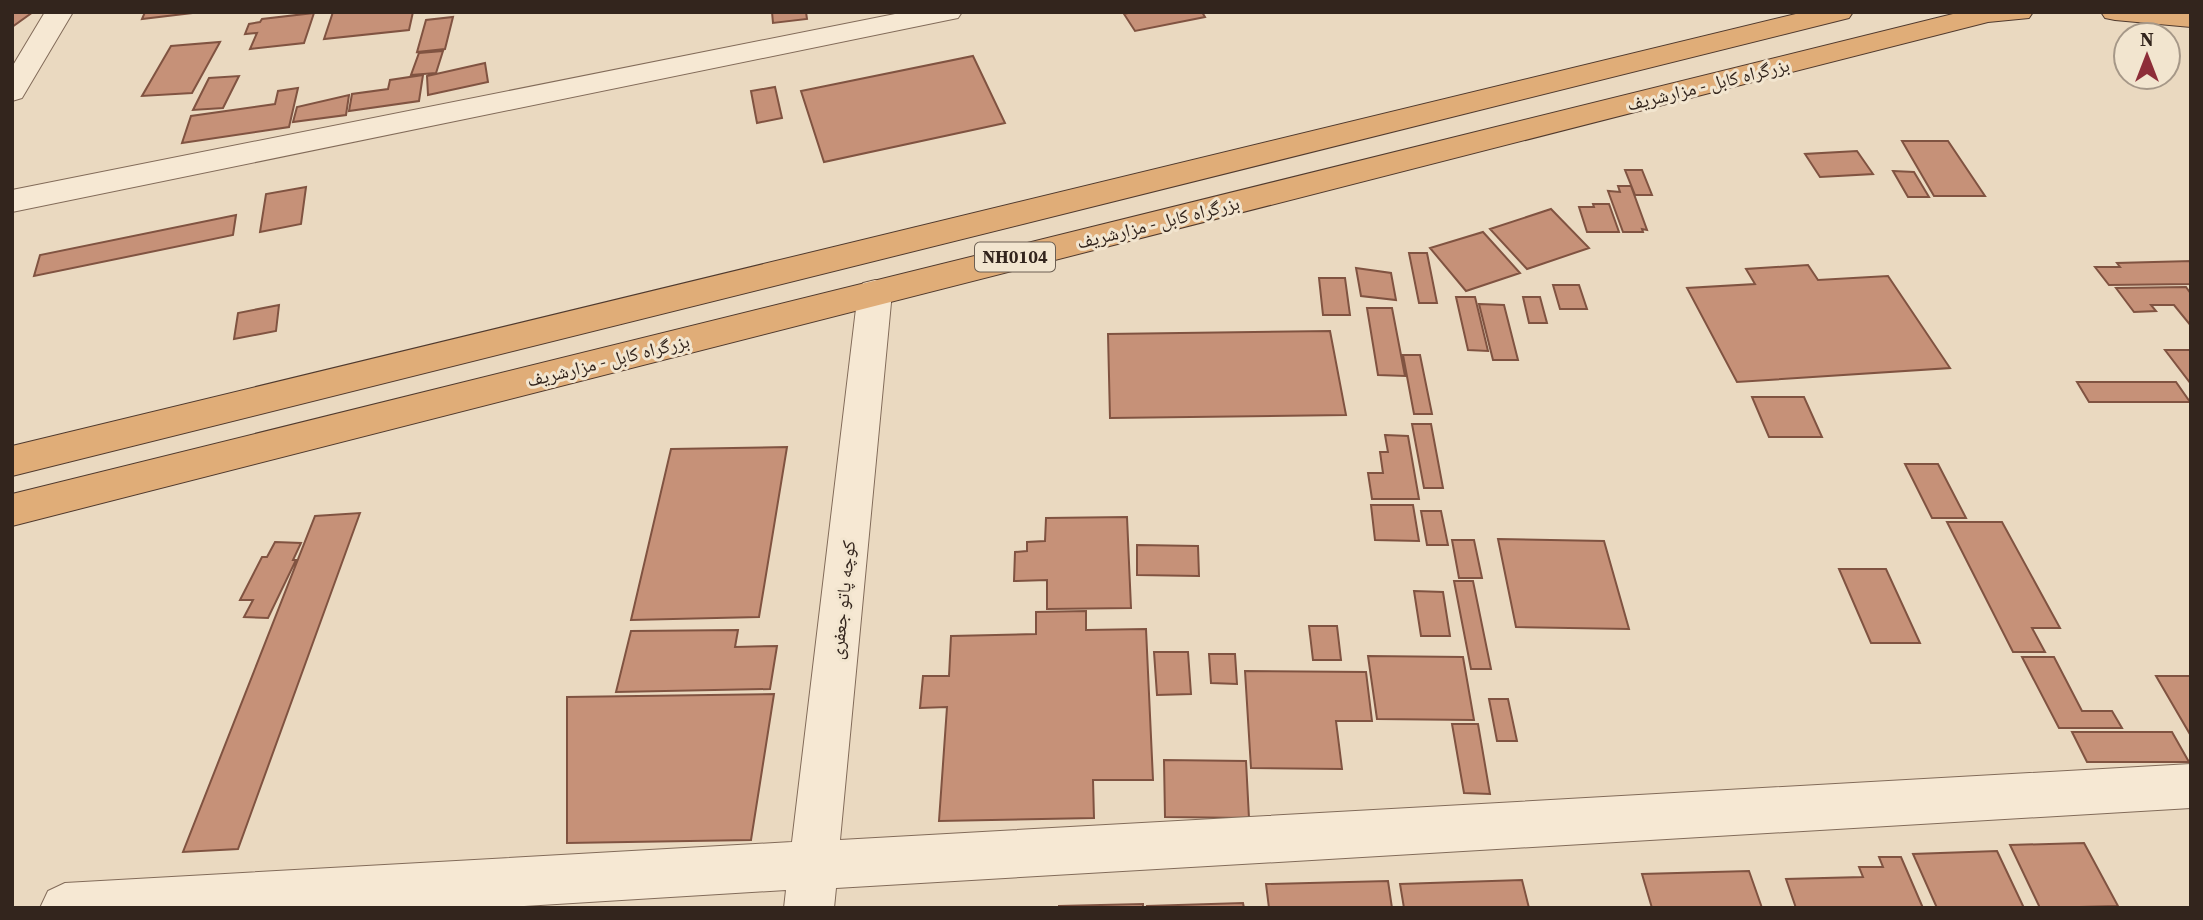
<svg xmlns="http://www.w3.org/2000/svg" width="2203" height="920" font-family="'Source Serif 4','Noto Naskh Arabic',serif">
  <rect width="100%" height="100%" fill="#ead9c0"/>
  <path fill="#c69178" stroke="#805341" stroke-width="2" d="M12 12H33L12 27Z
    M145 12H201L142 19Z
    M333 12H413L409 30 324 39Z
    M772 12H806L807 19 773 23Z
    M1132 12H1202L1205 17 1135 31 1124 14Z
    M314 13 304 43 250 49 257 33 245 34 249 24 260 22 262 19Z
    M453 17 445 49 417 52 426 20Z
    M220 42 192 93 142 96 171 46Z
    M443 51 436 73 411 75 419 53Z
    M973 56 1005 123 824 162 801 91Z
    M485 63 488 82 428 95 427 76Z
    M423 75 419 101 349 111 352 94 388 89 390 80Z
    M239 76 223 108 193 110 209 78Z
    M775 87 782 118 757 123 751 91Z
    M298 88 289 127 182 143 191 116 275 104 278 91Z
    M349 95 346 115 293 122 297 107Z
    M1902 141H1948L1985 196H1934Z
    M1857 151 1873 174 1820 177 1805 154Z
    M1625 170H1642L1652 195H1635Z
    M1893 171 1914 172 1929 197H1908Z
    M1618 186H1631L1647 230 1642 229 1643 232H1623L1608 191 1620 192Z
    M306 187 301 224 260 232 266 194Z
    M1593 204H1609L1619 232H1587L1579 207H1594Z
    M1551 209 1589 248 1527 269 1490 229Z
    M236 215 233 235 34 276 40 255Z
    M1483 232 1520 273 1466 291 1430 248Z
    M1409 253H1427L1437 303H1419Z
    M2191 261V284L2109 285 2095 267H2120L2117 263Z
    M1808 265 1818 280 1888 276 1950 368 1737 382 1687 288 1755 284 1746 269Z
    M1356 268 1391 273 1396 300 1361 296Z
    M1319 278H1345L1350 315H1323Z
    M1553 285H1579L1587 309H1560Z
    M2186 287 2191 294V326L2174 305H2151L2156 311 2134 312 2116 288Z
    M1456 297H1475L1488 351 1468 350Z
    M1523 297H1540L1547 323H1529Z
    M1479 304 1504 305 1518 360H1493Z
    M279 305 276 331 234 339 238 313Z
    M1367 308H1392L1405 376 1378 375Z
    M1330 331 1346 415 1110 418 1108 334Z
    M2165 350H2191V384Z
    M1403 355H1420L1432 414H1414Z
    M2077 382H2176L2190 402H2089Z
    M1752 397H1804L1822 437H1769Z
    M1412 424H1431L1443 488H1424Z
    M1385 435 1408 436 1419 499H1372L1368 473H1383L1380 452H1388Z
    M787 447 759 617 631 620 671 449Z
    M1905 464H1938L1966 518H1932Z
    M1371 505H1413L1419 541 1375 540Z
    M1421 511H1441L1448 545H1427Z
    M360 513 238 849 183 852 315 516Z
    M1127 517 1131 608 1047 609V580L1014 581 1015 552 1027 551V542L1045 541 1046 518Z
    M1947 522H2002L2060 628H2032L2045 652H2013Z
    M1498 539 1604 541 1629 629 1516 627Z
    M1452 540H1474L1482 578H1459Z
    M275 542 301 543 293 560H296L268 618 244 617 253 600H240L262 557H267Z
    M1137 545 1198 546 1199 576 1137 575Z
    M1839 569H1886L1920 643H1871Z
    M1454 581H1473L1491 669H1471Z
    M1414 591 1443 592 1450 636H1421Z
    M1086 611V630L1146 629 1153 780H1093L1094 818 939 821 947 707 920 708 923 676H949L951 636 1036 634V612Z
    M1309 626H1337L1341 660H1313Z
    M738 630 735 647 777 646 770 689 616 692 631 631Z
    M1154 652H1188L1191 694 1157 695Z
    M1209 654H1235L1237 684 1211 683Z
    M1368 656 1463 657 1474 720 1377 719Z
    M2022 657H2054L2082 711H2112L2122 728H2059Z
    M1245 671 1366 672 1372 721H1336L1342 769 1251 768Z
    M2156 676H2191V736Z
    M774 694 751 840 567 843V697Z
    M1489 699H1508L1517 741H1497Z
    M1452 724H1478L1490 794 1464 793Z
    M2072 732H2172L2189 762H2087Z
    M1164 760 1246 761 1249 818 1165 817Z
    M2084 843 2118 906 2040 908 2010 845Z
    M1997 851 2024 908H1937L1913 854Z
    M1879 857H1901L1923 908H1796L1786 879 1863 877 1859 867H1883Z
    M1749 871 1762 908H1652L1642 874Z
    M1522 880 1529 908H1404L1400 884Z
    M1388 881 1392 908H1269L1266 884Z
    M1243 903 1244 908 1146 906Z
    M1143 904V908H1059V906Z"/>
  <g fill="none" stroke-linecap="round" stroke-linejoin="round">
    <g stroke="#826b59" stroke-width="2">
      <path id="minor" d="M45 12H73L22 98 12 101V67Z
        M905 12H962L958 18 948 20 12 212V190Z
        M875 280 887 283 892 292 840 840 2191 764V808L836 888 834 908H784L786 890 491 908H40L48 891 65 883 792 842 858 292 863 283Z"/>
    </g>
    <g stroke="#503a2e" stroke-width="2">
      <path id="trunk" d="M1804 12H1853L1849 18 12 476V446Z
        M1961 12H2033L2029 18 1988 22 12 526V494Z
        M2101 12H2191V27L2115 20 2105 18Z"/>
    </g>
    <use href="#minor" fill="#f6e8d3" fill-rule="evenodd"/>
    <use href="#trunk" fill="#e0ad78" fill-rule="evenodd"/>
  </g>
  <g text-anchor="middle" stroke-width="6" stroke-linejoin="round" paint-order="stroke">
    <rect fill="#f2e5cf" stroke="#6c5f52" stroke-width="2" x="975" y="242.5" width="80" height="29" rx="5"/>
    <g font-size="18" font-weight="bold" fill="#33251d">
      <text x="1015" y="263">NH0104</text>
    </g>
    <g font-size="19" fill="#33251d" stroke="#f2e5cf">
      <text transform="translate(1708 84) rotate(-14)" y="7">بزرگراه کابل - مزارشریف</text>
      <text transform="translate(1158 222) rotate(-14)" y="7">بزرگراه کابل - مزارشریف</text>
      <text transform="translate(608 360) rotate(-14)" y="7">بزرگراه کابل - مزارشریف</text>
      <text transform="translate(842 600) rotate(-84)" y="7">کوچه پاتو جعفری</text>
    </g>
  </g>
  <rect width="2203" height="920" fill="none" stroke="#33251d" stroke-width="28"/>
  <g transform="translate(2147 56)"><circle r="33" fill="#f2e5cf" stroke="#a69888" stroke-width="2"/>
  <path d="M0-5L12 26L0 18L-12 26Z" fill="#8d2d38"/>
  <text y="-10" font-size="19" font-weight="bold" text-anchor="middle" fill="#33251d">N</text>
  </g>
</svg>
